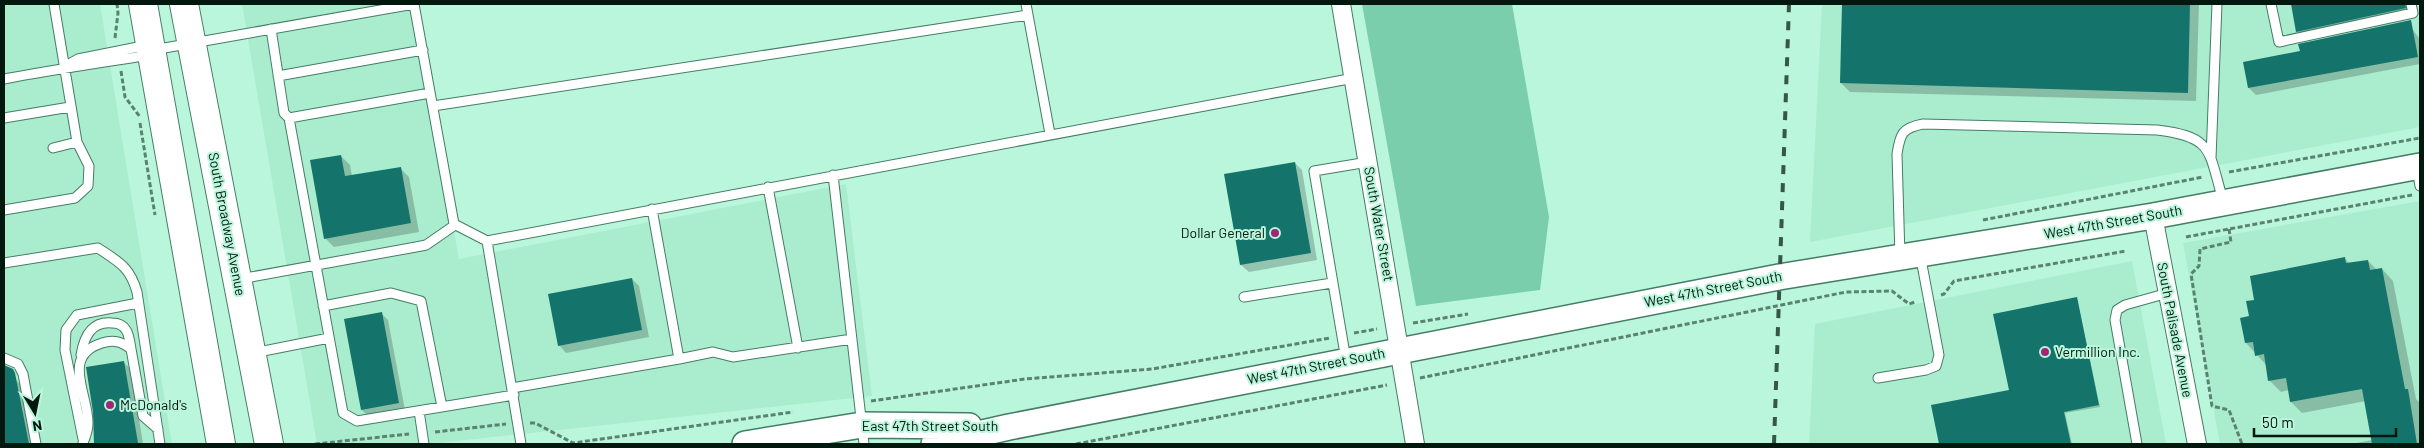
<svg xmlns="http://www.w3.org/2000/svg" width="2424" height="448" font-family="Barlow,sans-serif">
  <rect width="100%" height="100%" fill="#baf6db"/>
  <path fill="#a9edce" d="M4 4H100L172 444H4Z
    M242 4H413L459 259 846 184 872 396 429 444H317Z
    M1822 4H2420V127L1810 242Z
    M2420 201V444H2220L2183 243Z
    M2132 261 2166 444H1809L1815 324Z"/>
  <path fill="#7aceab" d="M1362 4H1512L1549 217 1540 290 1416 306Z"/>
  <path fill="#0003" d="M1844 4H2199L2196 101 1850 92 1841 83Z
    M2292 4H2411L2413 17 2306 40 2297 31Z
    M2407 22 2419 38 2420 64 2256 95 2249 88 2301 52Z
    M341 156 350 165 352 176 400 168 409 177 419 232 334 247 325 238Z
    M1295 163 1302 170 1317 260 1249 272 1241 265 1226 175Z
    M2345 259 2350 264 2368 261 2377 270 2382 269 2393 281 2416 399 2419 402 2420 444H2351L2372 440 2366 401 2302 413 2291 402 2289 390 2281 392 2269 380 2267 366 2246 343 2250 317 2256 301Z
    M632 279 639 286 649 337 566 353 559 345Z
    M2077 298 2100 407 2065 413 2072 444H1941L1933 406 2010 391Z
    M381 313 388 320 405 410 369 417 362 410Z
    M123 362 131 369 143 444H96L94 434Z
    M16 380 23 387 34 444H4V381Z"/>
  <path fill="#14736a" d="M1842 4H2190L2188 93 1840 83Z
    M2291 4H2405L2406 8 2296 32Z
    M2411 20 2418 57 2248 88 2243 62 2300 51 2298 44Z
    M341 155 345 176 401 167 411 223 324 239 310 160Z
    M1295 162 1311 253 1240 265 1224 174Z
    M2345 257 2346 263 2368 260 2370 270 2382 268 2405 389H2408L2417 444H2372L2362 389 2290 402 2286 378 2268 381 2264 354 2255 356 2253 342 2245 343 2240 318 2249 316 2246 301 2254 300 2250 276Z
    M632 278 642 330 558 346 548 294Z
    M2077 297 2099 405 2064 412 2071 444H1939L1931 405 2009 390 1993 314Z
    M382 312 399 403 361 410 344 319Z
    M124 361 138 443 94 444 93 412 86 367Z
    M4 365 13 369 15 373 29 444H4Z"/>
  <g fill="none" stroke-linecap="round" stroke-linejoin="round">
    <g stroke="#447d65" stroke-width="11">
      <path id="lane" d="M414 4 454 224 487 241 1354 78
        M1026 4 1050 134
        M2271 4 2279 42 2413 13 2411 4
        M271 29 284 113 289 118 430 93
        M153 50 414 4
        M64 67 78 59 148 45
        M278 76 423 50
        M4 79C52 70 100 63 149 55
        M433 106 1028 15
        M4 118 70 107
        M289 118 343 413 357 421 514 395
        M53 148 77 142
        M2211 158 2217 4
        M2417 169 2420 186
        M833 175 864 444
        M768 187 798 348
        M4 210 75 198 88 186 89 166 77 142 54 4
        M487 241 521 444
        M1900 257 1897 154C1900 134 1902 128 1923 124L2157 130C2214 137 2208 150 2223 200
        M4 263 98 248C119 262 130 267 137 292L160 444
        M240 279 416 247 426 245 455 225
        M1244 297 1332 283
        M323 306 391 293 421 301 442 407
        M253 353 329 338
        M81 355C84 337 91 321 112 323 117 323 123 325 126 330 129 334 130 343 131 349
        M4 358 18 364 23 374 36 444
        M679 359 713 352 733 357 852 339
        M1346 360 1314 171 1368 162
        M1878 378 1926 370 1936 366 1939 355 1920 254
        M512 388 679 359 652 209
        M419 411 424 444
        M83 439 65 350 66 330 77 315 138 303
        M83 443C85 438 88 430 88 424 89 395 60 356 102 343 114 339 122 342 131 349L143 416 158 429
        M2137 444 2115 320 2117 310 2125 305 2168 293"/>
    </g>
    <g stroke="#447d65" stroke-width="20">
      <path id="street" d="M1341 4 1415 444
        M2153 216 2197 444"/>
    </g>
    <g stroke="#447d65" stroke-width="28">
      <path id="secondary" d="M745 444 862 425 969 426
        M934 444 1009 427 1779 277 2153 216 2420 166"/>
    </g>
    <g stroke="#447d65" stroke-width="30">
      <path id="primary" d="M143 4 221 444
        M184 4 269 444"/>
    </g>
    <path stroke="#5a8270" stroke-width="3" stroke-dasharray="5 2.5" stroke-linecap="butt" d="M115 38 118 13 117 4
      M121 71 125 97 140 117
      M140 123 155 215
      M2229 172 2420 138
      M1983 220 2203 177
      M2229 229 2231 242 2200 249 2199 266 2191 274 2212 406 2229 410 2242 444
      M2186 237 2412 195
      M1941 295 1944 294 1954 281 2126 251
      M1413 323 1468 314
      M1354 333 1377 329
      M1420 378 1846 292 1892 291 1909 304 1915 302
      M871 401 1025 379 1152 369 1330 338
      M530 423H535L573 443 793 412
      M435 432 506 424
      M315 444 409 434
      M1076 444 1387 385"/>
    <use href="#lane" stroke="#fff" stroke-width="9"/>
    <use href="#street" stroke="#fff" stroke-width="18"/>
    <use href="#secondary" stroke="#fff" stroke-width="25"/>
    <use href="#primary" stroke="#fff" stroke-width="28"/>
    <path stroke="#365648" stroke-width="4" stroke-dasharray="9 9" stroke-linecap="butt" d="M1774 444 1789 4"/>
  </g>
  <g fill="#a22477" stroke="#baf6db" stroke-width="2">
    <circle cx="1275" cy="233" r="5"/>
    <circle cx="2045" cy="352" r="5"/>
    <circle cx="110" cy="405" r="5"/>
  </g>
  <g text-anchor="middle" stroke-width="4" stroke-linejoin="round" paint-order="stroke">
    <g font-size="14" fill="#02180f" stroke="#baf6db">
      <text transform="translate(2113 222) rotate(-10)" y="5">West 47th Street South</text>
      <text transform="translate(227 224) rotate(79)" y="5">South Broadway Avenue</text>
      <text transform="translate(1379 224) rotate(80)" y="5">South Water Street</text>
      <text transform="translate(1713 289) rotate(-11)" y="5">West 47th Street South</text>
      <text transform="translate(2175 330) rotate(79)" y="5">South Palisade Avenue</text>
      <text transform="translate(1316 366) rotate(-11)" y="5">West 47th Street South</text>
      <text x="930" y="431">East 47th Street South</text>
    </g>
    <g font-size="14" fill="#02180f" stroke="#baf6db" text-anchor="start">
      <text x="1265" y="238" text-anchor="end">Dollar General</text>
      <text x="2055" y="357">Vermillion Inc.</text>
      <text x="120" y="410">McDonald's</text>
    </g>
  </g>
  <rect width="2424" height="448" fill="none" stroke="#02180f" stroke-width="10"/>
  <g transform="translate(35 413) rotate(170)" stroke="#baf6db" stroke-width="4" paint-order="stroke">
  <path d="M0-4L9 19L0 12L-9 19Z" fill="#02180f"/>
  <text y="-8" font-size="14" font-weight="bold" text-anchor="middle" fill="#02180f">N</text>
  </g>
  <path d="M2254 428v8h142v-8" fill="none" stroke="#02180f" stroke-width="2.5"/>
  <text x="2262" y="428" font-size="15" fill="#02180f" stroke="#baf6db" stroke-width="4" paint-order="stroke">50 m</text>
</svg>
